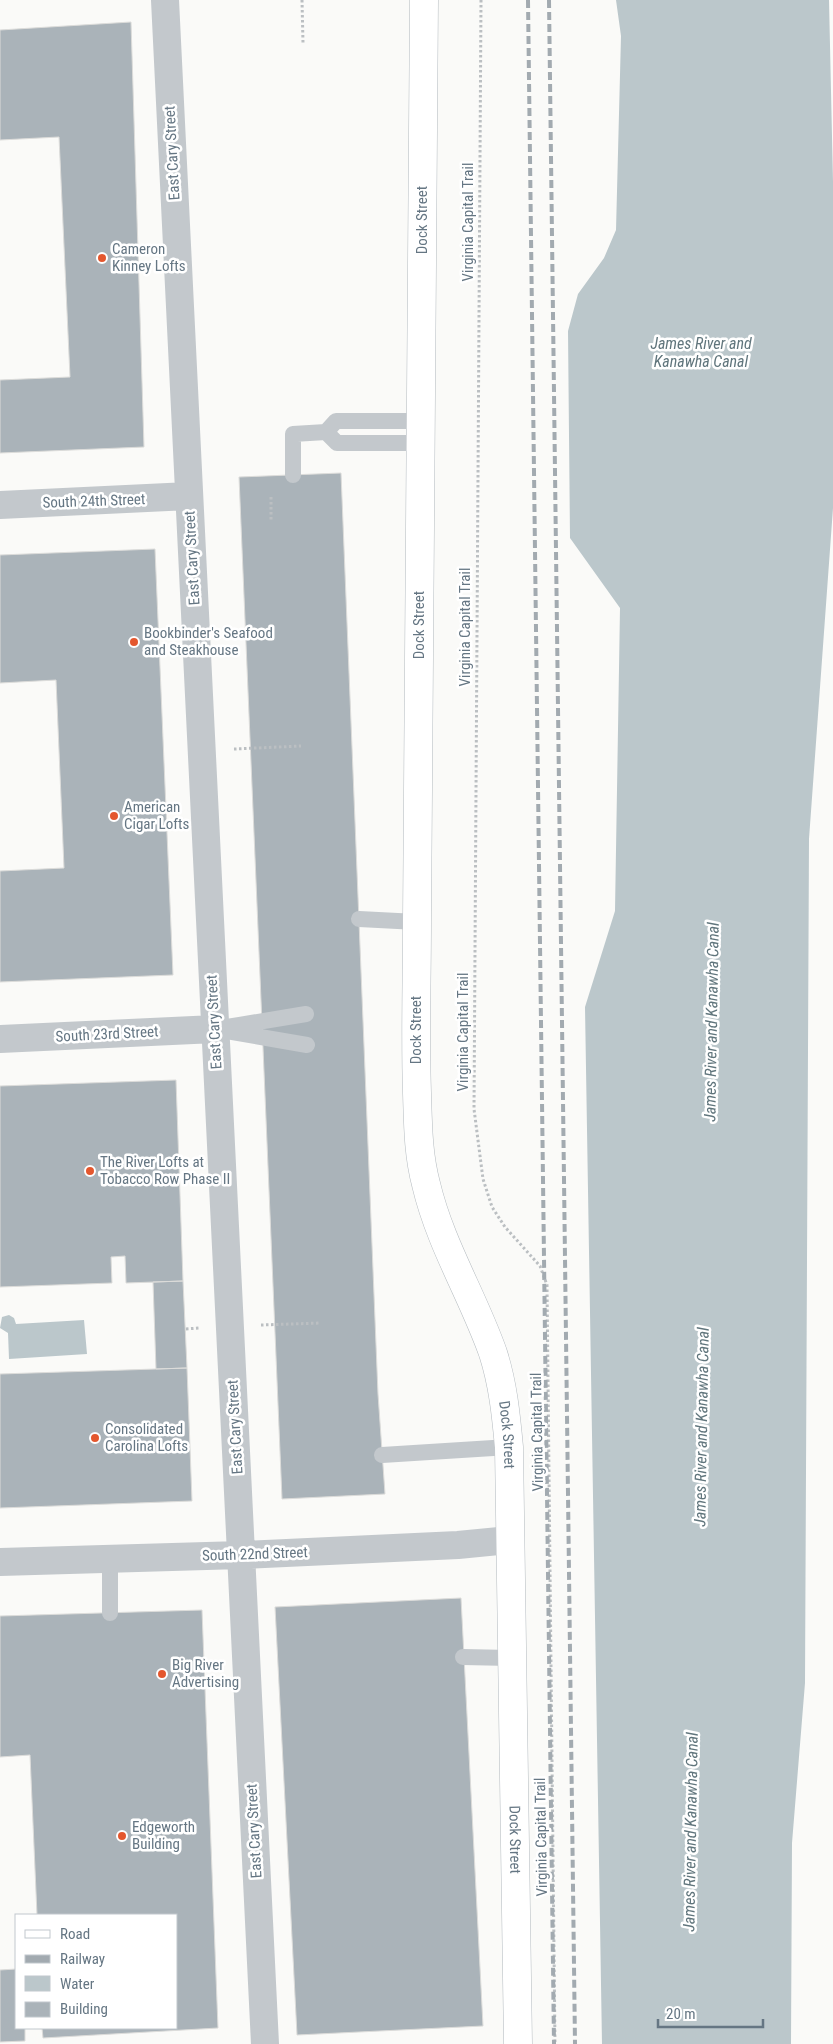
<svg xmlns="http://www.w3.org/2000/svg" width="833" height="2044" font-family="'Roboto Condensed',sans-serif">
  <rect width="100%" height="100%" fill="#fafaf8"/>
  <path fill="#bbc7cb" d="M616 0H829L833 182V508L809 839 805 1683 792 1843 791 2044H602L585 1007 615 911 620 608 570 538 568 331 578 294 604 258 616 230 621 36Z
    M9 1315 14 1318 16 1324 84 1320 87 1354 9 1359 8 1333 0 1328 2 1317Z"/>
  <path fill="#aab3b9" stroke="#dcdcda" d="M131 22 144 447 0 453V380L70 377 59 137 0 140V30Z
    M341 473 378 1394 385 1494 282 1499 239 477Z
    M155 549 173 975 0 982V871L64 868 56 680 0 683V555Z
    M176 1080 183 1281 126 1283 125 1256 111 1257 112 1283 0 1287V1086Z
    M183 1281 187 1368 156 1369 153 1282Z
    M187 1368 192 1501 0 1508V1374Z
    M461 1598 483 2026 297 2035 275 1607Z
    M202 1610 218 2028 43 2038 42 2028H176V1915H37L30 1755 0 1757V1616Z
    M16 1969V2028H25V2041L0 2042V1970Z"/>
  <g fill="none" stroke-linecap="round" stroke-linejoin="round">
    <g stroke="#b3babf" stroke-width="29">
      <g id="secondary">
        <path id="s1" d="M424 0 417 922C417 979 415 1036 417 1093 418 1124 418 1154 426 1184 440 1244 473 1296 493 1353 503 1384 506 1415 509 1447L518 2044"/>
      </g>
    </g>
    <path stroke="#bbbfc2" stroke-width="3" stroke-dasharray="2.5 2.5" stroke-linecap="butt" d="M302 0 303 43
      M481 0 474 1109 483 1179 492 1207 505 1227 540 1266 547 1285 555 2044
      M271 497V521
      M234 749 301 746
      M261 1325 320 1323
      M186 1329 199 1328"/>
    <path stroke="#c3c8cc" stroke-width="16" d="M420 443H337L326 432 336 421H420
      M293 475V434L326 432
      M359 919 417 922
      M227 1027 306 1014
      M215 1029 307 1045
      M382 1455 509 1447
      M110 1559V1613
      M463 1657 512 1658"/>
    <path stroke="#c3c8cc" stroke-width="28" d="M165 0 265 2044
      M0 505 189 496
      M0 1039 215 1029
      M0 1562 241 1555 458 1545 510 1540"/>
    <use href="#secondary" stroke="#fff" stroke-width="28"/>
    <path stroke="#a2aab0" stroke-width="4" stroke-dasharray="8 4" stroke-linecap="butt" d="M528 0 554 2044
      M549 0 575 2044"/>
  </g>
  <g fill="#e4572e" stroke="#fff" stroke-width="2">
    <circle cx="102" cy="258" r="5"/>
    <circle cx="134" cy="642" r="5"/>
    <circle cx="114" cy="816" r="5"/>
    <circle cx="90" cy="1171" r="5"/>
    <circle cx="95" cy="1438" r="5"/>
    <circle cx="162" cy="1674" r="5"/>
    <circle cx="122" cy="1836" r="5"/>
  </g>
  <g text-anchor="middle" stroke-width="5" stroke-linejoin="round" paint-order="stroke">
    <g font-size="15" fill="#657683" stroke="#fff">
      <text transform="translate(172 153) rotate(-93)" y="5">East Cary Street</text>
      <text transform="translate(422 220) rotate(-90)" y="5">Dock Street</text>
      <text transform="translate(468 222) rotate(-90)" y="5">Virginia Capital Trail</text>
      <text transform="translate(94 501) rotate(-2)" y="5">South 24th Street</text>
      <text transform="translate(192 558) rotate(-93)" y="5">East Cary Street</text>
      <text transform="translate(419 625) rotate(-90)" y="5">Dock Street</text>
      <text transform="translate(465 627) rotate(-90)" y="5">Virginia Capital Trail</text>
      <text transform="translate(214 1022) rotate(-93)" y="5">East Cary Street</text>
      <text transform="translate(416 1030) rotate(-90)" y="5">Dock Street</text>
      <text transform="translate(463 1032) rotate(-90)" y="5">Virginia Capital Trail</text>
      <text transform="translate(107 1034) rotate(-3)" y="5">South 23rd Street</text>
      <text transform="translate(235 1427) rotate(-93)" y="5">East Cary Street</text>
      <text transform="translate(537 1432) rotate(-91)" y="5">Virginia Capital Trail</text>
      <text dy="5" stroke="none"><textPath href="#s1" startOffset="1450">Dock Street</textPath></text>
      <text transform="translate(255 1554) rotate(-2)" y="5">South 22nd Street</text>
      <text transform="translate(254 1831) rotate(-93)" y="5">East Cary Street</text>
      <text transform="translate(541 1837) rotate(-91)" y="5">Virginia Capital Trail</text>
      <text dy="5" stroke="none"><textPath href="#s1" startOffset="1855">Dock Street</textPath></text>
    </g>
    <g font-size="15" fill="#657683" stroke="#fff" text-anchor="start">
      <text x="112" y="254">Cameron<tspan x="112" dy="17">Kinney Lofts</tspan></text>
      <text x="144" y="638">Bookbinder's Seafood<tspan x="144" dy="17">and Steakhouse</tspan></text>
      <text x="124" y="812">American<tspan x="124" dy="17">Cigar Lofts</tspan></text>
      <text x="100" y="1167">The River Lofts at<tspan x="100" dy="17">Tobacco Row Phase II</tspan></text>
      <text x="105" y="1434">Consolidated<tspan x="105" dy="17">Carolina Lofts</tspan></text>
      <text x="172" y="1670">Big River<tspan x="172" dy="17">Advertising</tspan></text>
      <text x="132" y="1832">Edgeworth<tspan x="132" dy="17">Building</tspan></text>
    </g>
    <g font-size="16" font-style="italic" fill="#60757c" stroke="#fff">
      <text x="701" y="349">James River and<tspan x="701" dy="18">Kanawha Canal</tspan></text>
      <text transform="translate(711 1022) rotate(-89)" y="6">James River and Kanawha Canal</text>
      <text transform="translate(701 1427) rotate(-89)" y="6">James River and Kanawha Canal</text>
      <text transform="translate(690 1832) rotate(-89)" y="6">James River and Kanawha Canal</text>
    </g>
  </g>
  <rect x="15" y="1914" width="162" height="115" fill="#ffffff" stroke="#c1c8cd"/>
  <rect x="25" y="1930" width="25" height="8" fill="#ffffff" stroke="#c1c8cd"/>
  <text x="60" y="1939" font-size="15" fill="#657683">Road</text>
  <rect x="25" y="1955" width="25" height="8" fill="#a2aab0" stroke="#c1c8cd"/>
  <text x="60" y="1964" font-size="15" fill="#657683">Railway</text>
  <rect x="25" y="1976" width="25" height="15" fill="#bbc7cb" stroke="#c1c8cd"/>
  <text x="60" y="1989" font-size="15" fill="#657683">Water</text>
  <rect x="25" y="2002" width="25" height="15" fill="#aab3b9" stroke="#c1c8cd"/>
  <text x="60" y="2014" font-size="15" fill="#657683">Building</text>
  <path d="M658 2019v8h105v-8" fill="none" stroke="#657683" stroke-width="2.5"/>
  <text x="666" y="2019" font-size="15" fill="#657683" stroke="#ffffff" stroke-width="4" paint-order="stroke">20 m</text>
</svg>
